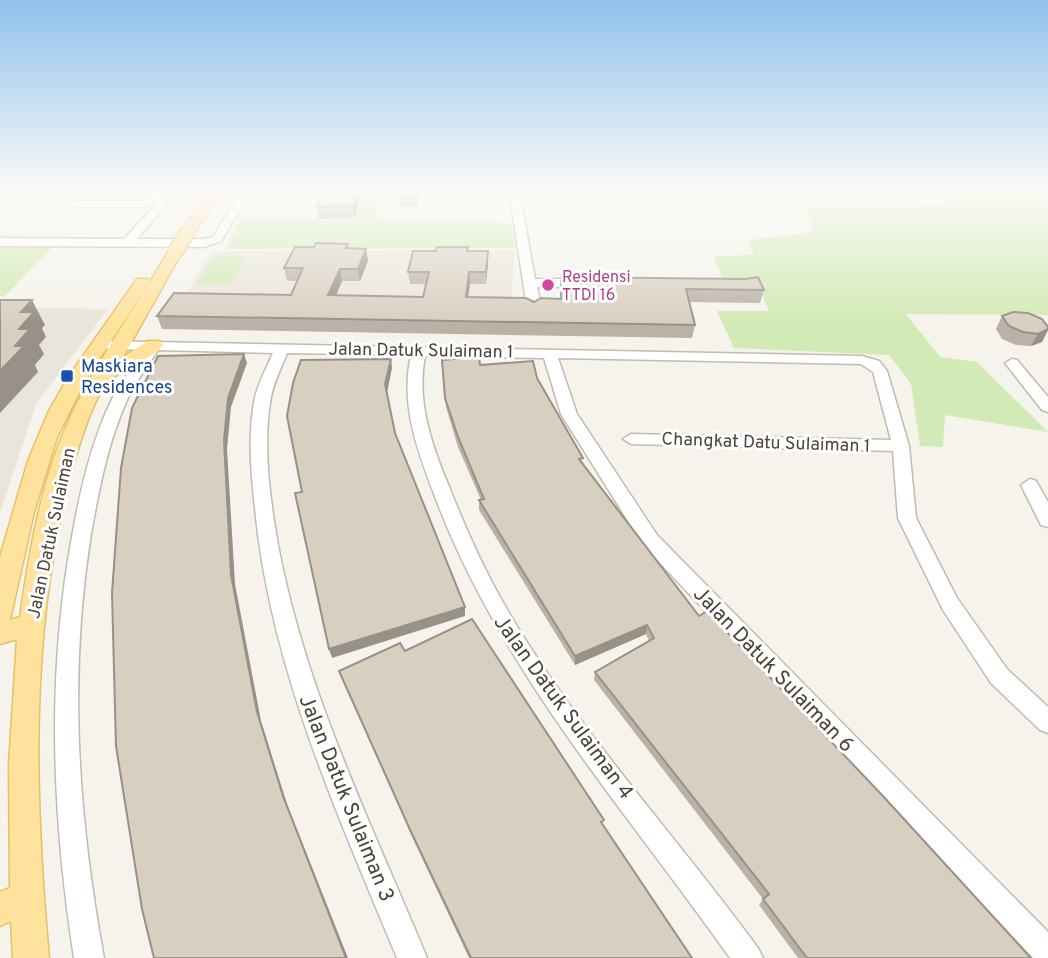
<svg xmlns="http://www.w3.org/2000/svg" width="1048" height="958" font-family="Overpass,sans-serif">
  <rect width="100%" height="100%" fill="#f6f3ec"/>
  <path fill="#eae5da" d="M522 190H913L925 203 525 200Z
    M515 250 511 304 184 299 211 251Z
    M0 307 108 309 36 404 0 513Z"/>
  <path fill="#d2eab5" d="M935 190H1048V315L906 314 940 357 977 362 1048 432 945 415 943 447 920 446 911 384 889 355 734 348 717 311H769L756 281 723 280 713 256 753 255 748 240 814 232 804 204 949 205Z
    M362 197 377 198 376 219 511 223 516 248 226 249 241 219H355Z
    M55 244 5 296H0V245Z
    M214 256H247L231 284H196Z"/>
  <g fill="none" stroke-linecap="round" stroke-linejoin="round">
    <g stroke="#c2bbae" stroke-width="3">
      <path id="minor" d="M155 190H165L148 207H76L71 204 76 201H145Z
        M169 190H179L137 239H203L213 237 242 190H252L221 241 204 247 0 246V238L124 239Z
        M509 190H519L535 279H582L588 283 582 287H537L541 308 534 312 527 308Z
        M101 341 862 356 879 361 887 371 909 446 916 518 957 598 1007 669 1048 707V733L1040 730 991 683 943 610 898 518 893 451 631 444 623 439 631 434 891 440 873 372 861 364 558 358 577 414 657 535 1048 932V958H1033L643 545 561 414 544 358 425 356C416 402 432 446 450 489 465 527 481 563 501 599 571 723 674 833 758 948L763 958H730C624 808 499 669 434 494 417 449 400 404 411 355L287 353C281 369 272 385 270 403 263 449 270 499 278 545 306 693 370 820 427 958H397C337 813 270 666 255 508 251 473 248 437 254 402 257 385 266 369 273 353L158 350C147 367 135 383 127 400 108 442 99 489 91 534 68 677 78 817 104 958H74C52 815 46 674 73 531 81 487 92 440 112 399 121 382 133 366 143 350L96 348V342Z
        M1012 359 1017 360 1048 397V412L1042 410 1005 363Z
        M1030 479 1036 481 1048 502V527L1041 525 1021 485Z"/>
    </g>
    <g stroke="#e6c16a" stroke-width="3">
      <path id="major" d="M211 190H223L194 233H184L182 230Z
        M175 248 182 252 123 357 148 341H160L163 345C150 361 125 366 110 380 95 392 80 443 74 462 29 624 34 792 49 958H13L11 921 0 926V892L10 888 9 765 17 639 0 644V557L28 461 48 413 67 379 137 279H147L150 282 86 379 57 437 34 512 10 620 20 617C29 554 40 488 65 429 91 369 135 309 168 252Z"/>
    </g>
    <use href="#minor" fill="#fff" fill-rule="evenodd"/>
    <use href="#major" fill="#ffe39c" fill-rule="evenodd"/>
    <g stroke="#e6c16a" stroke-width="17" stroke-linecap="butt">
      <path id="major-bridge" d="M175 252 189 230"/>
    </g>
    <use href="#major-bridge" stroke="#ffe39c" stroke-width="14"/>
  </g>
  <path fill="#bab2a6" d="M264 190H421L417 207H400L399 193 361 192 355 218 319 219 317 207 322 192 264 191Z
    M468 247V251H488V263L486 284H470L468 297 534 302 560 299 561 277 764 290 760 303 689 302 695 325 692 338 162 329 157 316 291 295 297 281H287L284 268 349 249H366L368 261 360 281H342L336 295 423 297 426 284H410L408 272 436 251Z
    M1002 316 1048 327V331L1042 342 1031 346 1016 345 1002 339 996 329Z
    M442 360 480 365 537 378 583 463 699 616 1031 958H798L759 905 763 899 594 680 595 672 649 641 646 634 575 665 479 510V500H481L458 447 446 407Z
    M405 651 603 825 692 958H469L414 841 342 679 339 671Z"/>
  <path fill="#979187" d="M357 190H360L361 192 355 218 353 206Z
    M417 190H421L417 207 416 195Z
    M366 249 368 261 360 281 358 269Z
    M488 251V263L486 284V272Z
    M340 269 342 281 331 308 328 295Z
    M469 272 470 284 466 310V297Z
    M32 300 45 325 42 328 46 337 39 345 44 354 35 365 38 372 0 413V371L19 329 21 312Z
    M1048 329 1042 342 1031 346 1038 334Z
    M244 354 247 363 231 407 227 449 235 584 261 721 287 804 348 958H346L283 796 257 712 231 575 224 440 228 398Z
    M391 359 392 368 387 393 385 384Z
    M465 607V616L332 658 329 649Z
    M647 625 646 634 575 665V656Z"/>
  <path fill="#d8cfc1" stroke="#979187" stroke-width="2" d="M322 190H357L353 206 317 207Z
    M399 190H417L416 195 398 196Z
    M316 243 348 244 346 248 366 249 358 269H340L328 295 423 297 429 272H408L413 251H436L437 247H468L467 251H488L486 272H469L466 297 526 298 534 302 541 298 561 299V277L745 279 758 277 764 290 686 289 695 325 157 316 174 293 291 295 303 268H284L295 247H314Z
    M0 300H32L21 312H34L19 329H30L15 346H24L0 371Z
    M1013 312 1028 313 1042 319 1048 327V329L1038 334 1023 332 1009 326 1002 316Z
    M244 354 228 398 224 440 231 575 257 712 283 796 346 958H154L142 909 116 746 112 593 121 468 132 408 158 356Z
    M479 357 480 365 533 361 537 378 583 458 579 459 699 616 707 611 882 795 1031 958H807L763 899 769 894 595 672 654 638 647 625 575 656 479 500 484 499 458 437 445 398 442 360Z
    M391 359 385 384 395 433 465 607 329 649 295 493 302 492 287 416 293 383 301 360Z
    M472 619 604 820 601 822 692 958H471L412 834 339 671 400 643 405 651Z"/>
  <linearGradient id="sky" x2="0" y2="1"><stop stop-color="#8fc1ec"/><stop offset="0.59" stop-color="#fbfaf6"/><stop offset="1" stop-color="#fbfaf6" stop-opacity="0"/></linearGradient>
  <rect width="1048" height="324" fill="url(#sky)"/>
  <circle fill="#d1479c" stroke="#fff" stroke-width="2.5" cx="548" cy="285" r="7"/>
  <rect fill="#1a4fb4" stroke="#fff" stroke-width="2.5" x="60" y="369" width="14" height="14" rx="3.5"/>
  <g text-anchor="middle" stroke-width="6" stroke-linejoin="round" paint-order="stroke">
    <g font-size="16" fill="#b23c85" stroke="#fff" text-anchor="start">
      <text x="562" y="282">Residensi<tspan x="562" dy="18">TTDI 16</tspan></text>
    </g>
    <g font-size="18" fill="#4b4439" stroke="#fff">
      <text transform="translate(421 350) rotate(1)" y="6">Jalan Datuk Sulaiman 1</text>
      <text transform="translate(766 442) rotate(2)" y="6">Changkat Datu Sulaiman 1</text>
      <text transform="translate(51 533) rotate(-78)" y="6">Jalan Datuk Sulaiman</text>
    </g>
    <g font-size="18" fill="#164399" stroke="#fff" text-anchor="start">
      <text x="81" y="372">Maskiara<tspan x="81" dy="21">Residences</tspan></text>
    </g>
    <g font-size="21" fill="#4b4439" stroke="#fff">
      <text transform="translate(774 669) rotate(46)" y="7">Jalan Datuk Sulaiman 6</text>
      <text transform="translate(564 707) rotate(54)" y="7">Jalan Datuk Sulaiman 4</text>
      <text transform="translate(347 798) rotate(68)" y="7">Jalan Datuk Sulaiman 3</text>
    </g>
  </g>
</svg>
